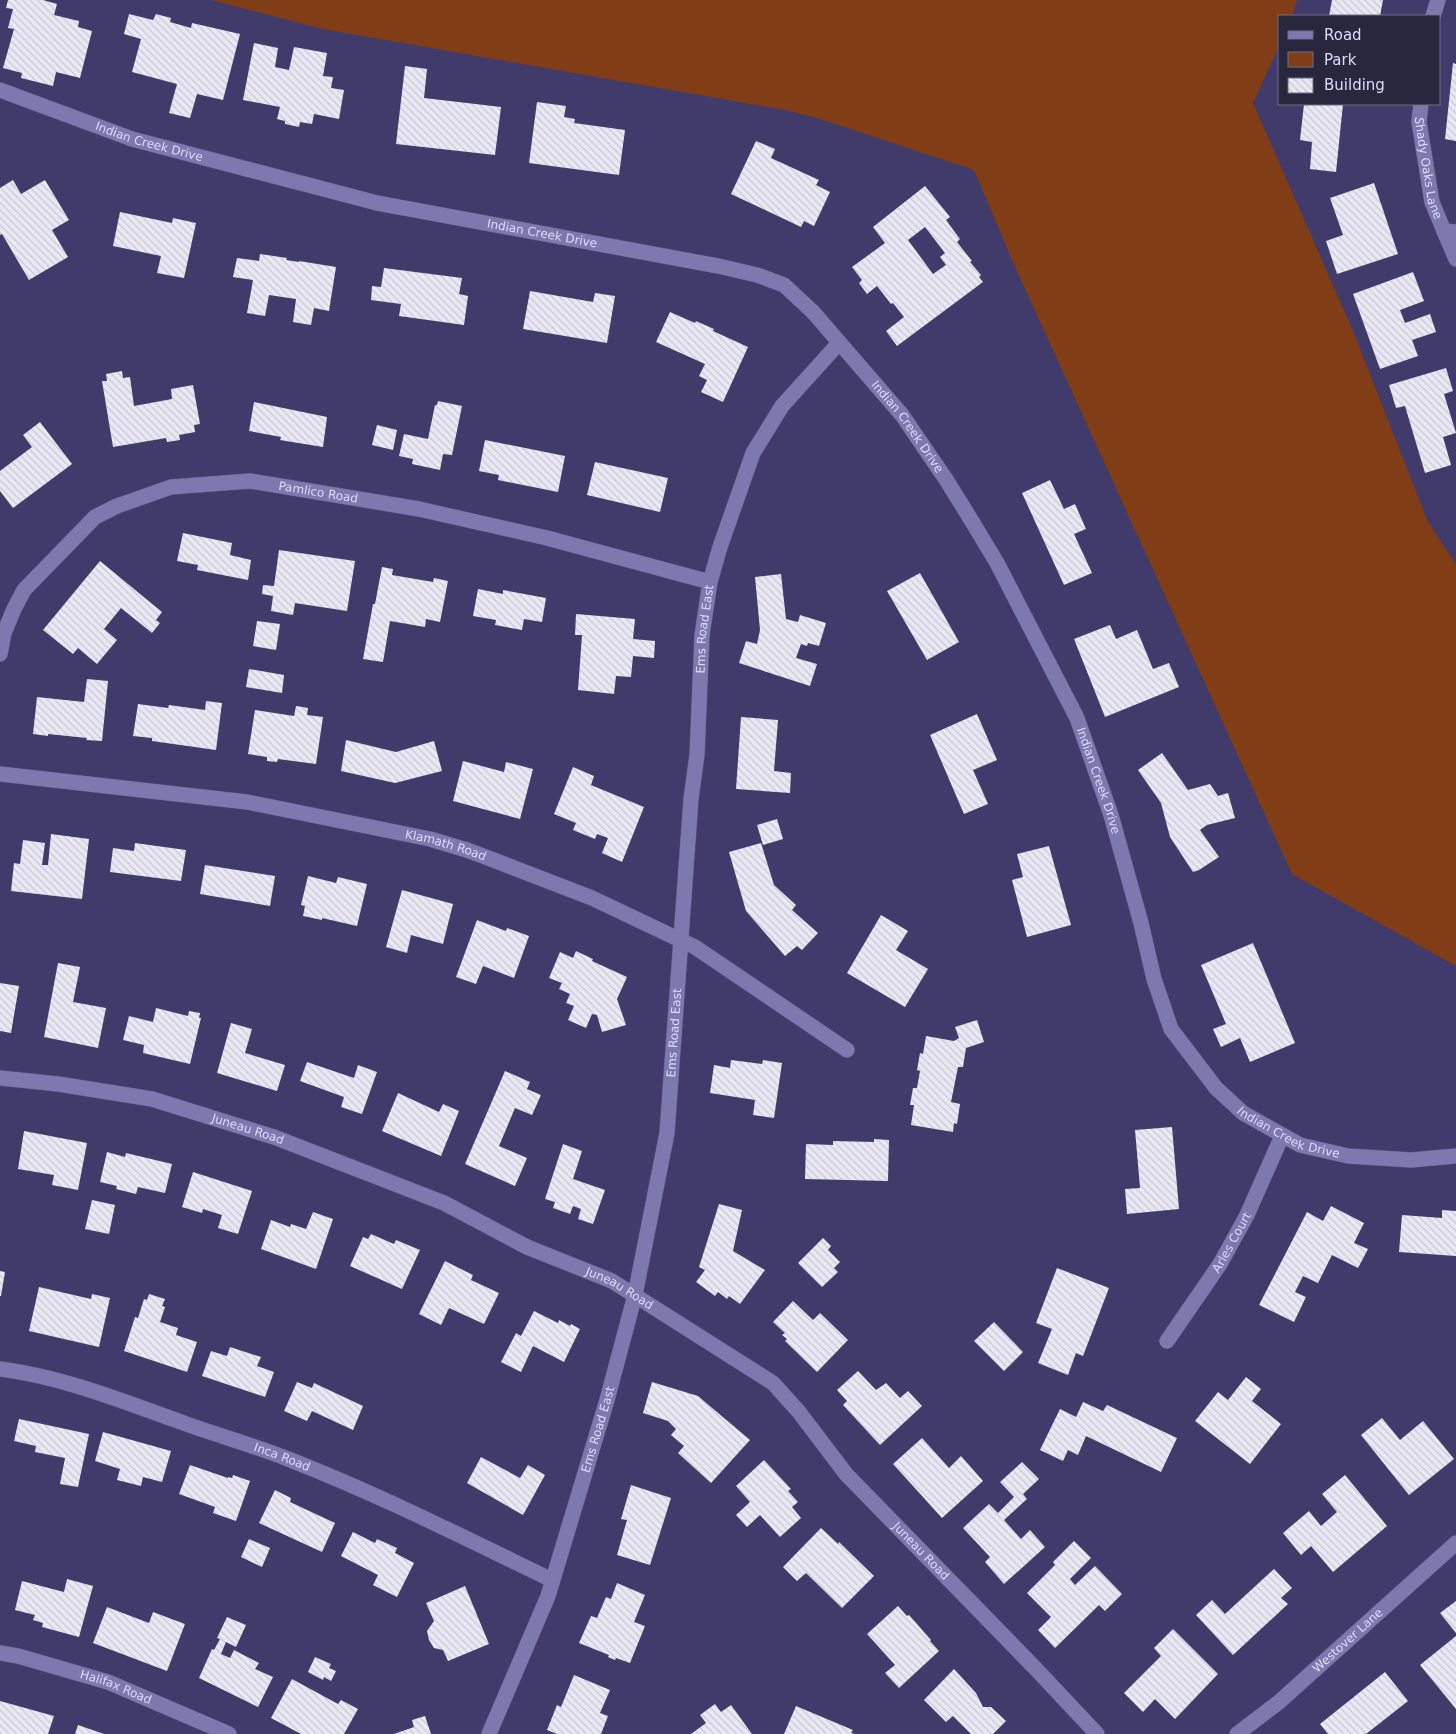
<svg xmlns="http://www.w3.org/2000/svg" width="1456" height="1734" font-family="'DejaVu Sans',sans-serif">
  <defs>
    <pattern id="building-back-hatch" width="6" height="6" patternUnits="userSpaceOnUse" patternTransform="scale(1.25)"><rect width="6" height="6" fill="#e9e8f4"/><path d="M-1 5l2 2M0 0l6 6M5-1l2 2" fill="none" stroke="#c8c7d2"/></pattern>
  </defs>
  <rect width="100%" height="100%" fill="#413b6c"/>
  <path fill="#803d16" d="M211 0H1297L1292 16H1280V44L1253 103 1353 331 1428 522 1456 564V966L1292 874 1016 269 974 170 820 119 785 110 323 29Z"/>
  <path fill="url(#building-back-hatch)" fill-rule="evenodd" d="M8 0H43L57 4 54 15 79 21 78 27 92 31 80 78 56 72 53 86 21 78 22 73 3 68 14 29 8 28 13 9 6 8Z
    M1332 0H1383L1380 16H1329Z
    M129 14 153 20 156 14 171 18 170 22 191 28 192 23 240 34 223 100 197 94 190 118 169 113 177 84 132 72 141 39 124 34Z
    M254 43 278 48 275 67 289 70 294 47 327 53 323 76 333 77 331 88 344 90 339 119 314 114 312 124 300 122 299 127 285 124V121L277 119 280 107 243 100Z
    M1453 63 1456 64V141L1445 139Z
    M405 66 427 69 424 98 501 107 495 155 396 144Z
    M537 102 566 106 564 117 575 119 574 123 625 130 619 175 529 163Z
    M1304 104H1343L1336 172 1310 169 1312 142 1300 140Z
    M756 141 775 149 771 158 819 180 816 185 830 192 814 226 804 221 801 227 731 194Z
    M13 180 21 194 45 180 69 220 52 230 68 257 29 280 2 234 0 235V188Z
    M1374 183 1398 254 1337 274 1326 241 1343 235 1330 198Z
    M925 186 950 217 946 220 960 239 957 242 972 261 970 262 981 275 979 277 983 282 897 346 886 331 904 317 893 303 891 304 877 286 867 294 859 283 862 280 852 267 885 243 873 227ZM925 227 945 253 940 257 946 265 933 274 908 240Z
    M120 212 172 223 173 218 196 223 184 278 157 273 161 256 113 246Z
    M260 254 287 258 286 260 299 262V261L336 267 329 311 314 308 311 325 293 322 296 299 269 295 265 316 247 313 253 280 233 277 237 258 259 261Z
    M384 268 462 278 459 294 468 296 464 325 399 316 401 304 371 300 372 286 381 287Z
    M1413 272 1424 301 1400 310 1405 323 1430 314 1436 332 1412 340 1418 356 1380 369 1353 294Z
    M530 291 593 302 595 293 615 296 607 343 523 329Z
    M670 312 695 323 696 321 714 329 713 331 748 347 723 402 701 392 707 380 699 376 705 364 656 342Z
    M1446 368 1453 391 1444 394 1456 433 1443 437 1451 465 1425 473 1405 406 1396 408 1389 385Z
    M122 371 123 378 130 377 134 406 172 399 171 389 193 385 200 424 194 425 195 432 179 435 180 440 167 442 166 438 113 447 102 381H107L106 374Z
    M438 401 462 406 452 455 443 454 440 470 412 464 413 459 399 456 404 434 428 439 435 405H437Z
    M254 402 327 417 323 447 280 440 281 437 249 431Z
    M40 422 72 464 13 508 0 491V471L32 447 23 435Z
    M377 425 397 430 393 450 372 445Z
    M485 440 565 456 558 492 498 480 499 475 479 471Z
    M595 462 668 478 660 512 587 495Z
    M1050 480 1064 509 1075 504 1086 529 1074 534 1092 573 1064 585 1022 493Z
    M183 533 232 543 230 555 251 560 248 580 197 570 198 565 177 561Z
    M279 550 355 561 347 611 295 603 293 615 271 611 273 596 262 594 263 585 274 586Z
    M100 561 162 612 156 620 160 623 152 633 121 608 104 629 117 640 97 664 78 648 73 654 43 630Z
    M382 567 393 569 392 575 433 582 434 578 448 581 440 622 426 619 425 627 390 621 383 662 363 659 373 604H375Z
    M920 573 959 642 927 660 887 591Z
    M781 574 786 619 798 622 800 615 826 623 819 646 808 643 807 646 801 644 796 658 817 664 810 686 739 663 746 641 757 644 760 630 755 577Z
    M478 589 503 594V590L546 598 542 622 524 619 522 630 495 625 496 620 473 616Z
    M576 614 635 619 633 639 655 641 654 658 633 656 631 677 616 676 614 694 578 690 582 635H575Z
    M257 621 280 624 276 650 253 646Z
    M1110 625 1116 639 1137 630 1153 669 1169 663 1179 687 1105 717 1074 639Z
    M249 669 284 675 282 693 246 687Z
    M87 679 108 681 102 741 86 740 87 738 48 734V736L33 734 37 697 84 702Z
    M206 701 222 703 216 750 152 741V738L133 736 138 704 168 708 169 705 205 710Z
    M296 706 308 708 307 715 323 717 316 764 278 759 277 762 267 761V757L248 754 255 710 294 716Z
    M977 714 997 760 973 770 988 804 964 814 930 735Z
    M741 717 778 720 774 771 791 773 790 793 736 789Z
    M346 740 396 752 434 741 442 771 395 783 341 771Z
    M1162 753 1188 790 1210 784 1218 796 1228 793 1235 818 1207 825 1200 830 1219 857 1199 870 1193 872 1170 837 1161 803 1138 770Z
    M463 761 504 772 506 762 533 769 520 819 453 801Z
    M573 767 594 776 591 785 644 807 622 862 602 853 608 838 597 834 595 839 573 830 576 823 554 814Z
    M777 819 783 839 763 845 757 825Z
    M51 834 89 839 82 899 11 891 14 863 20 864 23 840 45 843 42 865H48Z
    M135 843 186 850 181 881 110 872 113 848 134 851Z
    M761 843 774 885 796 905 792 910 818 933 802 950 797 946 785 956 746 911 729 852Z
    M1049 846 1071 925 1027 937 1012 880 1023 877 1017 854Z
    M205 865 275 876 270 906 200 894Z
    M308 876 336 883 338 877 367 884 357 926 322 918V920L303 916 305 906 301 905Z
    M402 890 453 904 443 944 411 935 407 953 386 947Z
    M881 915 908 931 896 950 928 969 905 1007 847 973Z
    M477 920 506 931 507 928 529 936 514 978 483 966 476 984 456 977Z
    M1253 943 1295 1043 1250 1062 1240 1038 1221 1047 1213 1029 1226 1024 1201 965Z
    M576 951 593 959 592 961 627 977 617 999 626 1025 602 1032 597 1015 592 1014 586 1028 568 1020 574 1006 566 1003 570 994 559 989 562 983 549 978 560 952 573 958Z
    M58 963 80 967 73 1002 106 1008 98 1048 44 1037Z
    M0 983 19 986 11 1033 0 1031Z
    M156 1008 188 1016 189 1011 200 1013 199 1018H201L190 1064 143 1053 144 1045 123 1040 129 1016 153 1022Z
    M977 1020 984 1042 966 1048 963 1067H958L951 1102 960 1104 957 1124 954 1123 953 1132 911 1125 914 1105H910L913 1088H917L920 1071 917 1070 920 1053 923 1054 926 1036 954 1041 959 1038 955 1027Z
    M231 1023 252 1029 245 1053 285 1065 277 1091 217 1073Z
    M731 1060 762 1064 763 1060 782 1063 774 1118 753 1115 755 1100 710 1093 714 1065 730 1068Z
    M307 1062 354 1078 358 1065 377 1072 362 1114 341 1107 344 1097 300 1081Z
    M505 1071 530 1082 527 1089 541 1095 532 1115 515 1108 499 1146 527 1158 515 1186 465 1164Z
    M398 1093 439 1112 443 1104 459 1111 441 1156 382 1131Z
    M1172 1127 1179 1209 1127 1214 1125 1189 1140 1188 1135 1130Z
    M24 1131 87 1143 78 1190 52 1185 54 1175 18 1169Z
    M874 1139 889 1140 888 1181 805 1179 806 1144 833 1145V1141L874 1142Z
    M563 1144 582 1151 573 1179 605 1190 593 1224 578 1219 581 1209 573 1206 570 1214 553 1208 555 1202 545 1199Z
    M107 1152 125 1157 126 1153 172 1164 165 1193 138 1187 136 1194 116 1189 117 1186 100 1182Z
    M193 1172 252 1191 238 1234 218 1228 222 1215 203 1209 202 1213 182 1207Z
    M92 1200 115 1205 109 1234 85 1229Z
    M719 1204 742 1210 733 1251 765 1270 740 1304 729 1296 727 1299 718 1292 715 1296 696 1282 705 1270 699 1267Z
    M1331 1206 1364 1223 1354 1243 1368 1249 1358 1268 1332 1255 1318 1283 1303 1276 1295 1292 1306 1297 1294 1322 1259 1305 1307 1212 1323 1221Z
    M1442 1210 1456 1211V1256L1399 1252 1402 1215 1442 1218Z
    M313 1212 333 1219 316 1269 261 1249 271 1220 290 1227 291 1224 306 1229Z
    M371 1234 394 1244 396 1240 420 1250 402 1289 350 1266 363 1237 368 1239Z
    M823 1238 831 1246 828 1250 840 1262 834 1268 838 1272 822 1287 798 1263Z
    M445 1261 473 1275 471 1280 499 1293 484 1324 449 1308 441 1325 419 1314Z
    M1057 1268 1109 1288 1083 1356 1076 1353 1068 1375 1038 1363 1052 1329 1036 1323Z
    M0 1271 5 1272 1 1296H0Z
    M39 1287 91 1299 92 1294 110 1298 99 1347 29 1331Z
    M149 1294 165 1299 162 1306 165 1307 160 1322 178 1328 176 1335 197 1342 187 1372 124 1351 135 1317 138 1318 144 1299 147 1300Z
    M793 1301 813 1320 820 1313 848 1340 817 1372 785 1341 787 1339 782 1335 785 1333 773 1322Z
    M534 1311 558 1323 559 1320 570 1326 571 1324 580 1329 564 1362 533 1346 521 1372 501 1362 516 1333 521 1336Z
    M994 1322 1023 1352 1004 1371 974 1341Z
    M230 1347 261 1357 257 1366 274 1372 265 1397 202 1376 211 1351 227 1356Z
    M858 1371 876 1390 886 1383 900 1398 908 1391 922 1406 880 1445 843 1405 847 1401 837 1390Z
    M1246 1377 1261 1389 1252 1401 1281 1424 1250 1464 1195 1421 1218 1392 1228 1400Z
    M297 1382 312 1388 314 1383 363 1406 353 1430 312 1411 307 1421 284 1411Z
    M652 1382 698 1396 750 1440 711 1483 678 1453 684 1446 671 1435 676 1429 668 1421 643 1413Z
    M1083 1402 1103 1411 1107 1405 1177 1438 1161 1472 1086 1436 1078 1455 1068 1450 1063 1461 1040 1450 1060 1409 1076 1417Z
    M1382 1418 1400 1440 1423 1421 1454 1459 1409 1495 1361 1435Z
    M19 1419 89 1434 78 1487 60 1484 65 1458 35 1452 36 1446 14 1441Z
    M103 1432 171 1451 162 1482 143 1477 141 1486 117 1480 120 1469 95 1461Z
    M922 1438 949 1468 961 1456 983 1481 942 1518 893 1464Z
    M481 1457 520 1478 528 1465 545 1475 523 1515 467 1483Z
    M764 1460 791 1489 788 1491 798 1502 792 1507 801 1518 780 1537 760 1515 747 1527 736 1515 750 1502 736 1486Z
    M1022 1462 1039 1479 1023 1494 1027 1499 1004 1520 1021 1539 1030 1530 1045 1547 1004 1584 985 1562 990 1557 963 1528 989 1504 998 1513 1014 1497 1000 1482Z
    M190 1465 228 1478V1477L232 1478 233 1475 250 1481 236 1521 213 1513 215 1507 179 1494Z
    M1345 1475 1387 1526 1333 1572 1311 1546 1301 1555 1283 1533 1309 1511 1321 1526 1337 1512 1322 1494Z
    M631 1485 671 1498 650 1565 617 1555 627 1520 621 1519Z
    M275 1490 291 1498 290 1502 335 1523 322 1552 259 1523Z
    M821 1528 838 1544 839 1542 874 1576 842 1608 806 1573 797 1581 783 1567Z
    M353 1532 375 1543 377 1539 397 1548 395 1553 414 1563 397 1597 373 1585 378 1575 341 1556Z
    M249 1539 270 1548 262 1567 241 1557Z
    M1074 1541 1091 1558 1070 1579 1075 1585 1095 1566 1122 1594 1105 1611 1099 1605 1055 1648 1038 1630 1051 1617 1027 1593 1055 1565 1053 1562Z
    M1274 1569 1292 1588 1281 1598 1288 1604 1233 1655 1196 1615 1212 1600 1225 1614Z
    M67 1579 93 1586 79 1637 42 1627 43 1623 33 1620 35 1615 15 1610 22 1581 64 1592Z
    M617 1583 645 1595 634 1622 645 1626 630 1663 616 1658 615 1660 608 1657 609 1655 579 1643 591 1616 597 1618 606 1597 611 1599Z
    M465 1586 489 1644 448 1661 443 1650 434 1648 429 1640 427 1631 434 1621 426 1603Z
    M1456 1601V1633L1440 1613Z
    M898 1606 907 1616 909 1615 931 1640 930 1641 939 1651 899 1688 885 1673 895 1665 867 1634Z
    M107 1607 149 1623 153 1612 185 1624 167 1671 93 1643Z
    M227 1617 246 1625 236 1647 226 1642 221 1654 230 1658 234 1650 259 1663 255 1669 273 1677 258 1707 199 1678 212 1649 214 1650 220 1639 217 1638Z
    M1173 1629 1218 1674 1175 1719 1155 1699 1143 1712 1124 1693 1161 1656 1154 1648Z
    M1456 1636V1709L1420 1665Z
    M315 1657 331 1664 329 1668 336 1671 331 1681 324 1677 323 1680 308 1672Z
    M954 1669 976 1693 983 1707H991L1006 1721 993 1734H971L953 1716 946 1722 924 1700Z
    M1385 1672 1408 1701 1366 1734H1328L1320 1724Z
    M574 1675 610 1690 600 1713 608 1716 601 1734H557L547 1730 557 1705 561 1707Z
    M292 1679 338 1704 341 1700 358 1709 344 1734H301L271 1718Z
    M0 1701 54 1716 48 1734H0Z
    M715 1704 721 1712 731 1705 752 1734H691L706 1723 700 1715Z
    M796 1706 853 1730 851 1733 855 1734H784Z
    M425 1716 431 1734H394L414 1727 412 1720Z
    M78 1725 104 1734H75Z"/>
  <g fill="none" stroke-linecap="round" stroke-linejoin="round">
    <g stroke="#5b557f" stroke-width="16">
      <g id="street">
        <path d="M1433 16 1438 0"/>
        <path id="s1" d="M0 90 132 139 377 203 718 266 757 275 784 285 813 312 902 415 947 481 973 523 997 563 1077 718 1111 815 1141 923 1154 979 1171 1029 1216 1088 1243 1113 1300 1145 1348 1156 1411 1160 1456 1156"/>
        <path id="s2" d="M1421 104 1419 122 1432 202 1444 231 1456 232"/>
        <path d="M1444 231 1456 259"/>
        <path id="s3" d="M0 654 4 633 14 609 24 590 95 517 117 506 171 487 250 481 419 509 547 538 710 582"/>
        <path id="s4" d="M0 774 247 802 430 839 470 851 592 898 695 947 847 1050"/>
        <path id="s5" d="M0 1078 58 1084 152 1099 274 1137 444 1203 527 1247 612 1281 773 1383 799 1412 846 1474 1035 1668 1097 1734"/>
        <path id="s6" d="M1167 1341 1220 1264 1247 1215 1282 1136"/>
        <path id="s7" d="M0 1369C63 1377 122 1401 181 1422 216 1435 253 1445 288 1459 378 1494 465 1538 552 1580"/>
        <path id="s8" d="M0 1653 18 1656 108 1682 229 1734"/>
        <path id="s9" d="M489 1734 548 1596 607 1400 635 1295 667 1133 691 799 697 755 702 635 710 582 720 547 753 453 782 406 839 343"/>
        <path id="s10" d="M1237 1734 1279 1702 1456 1543"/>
      </g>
    </g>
    <use href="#street" stroke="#7d79af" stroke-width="15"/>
  </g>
  <g text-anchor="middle" stroke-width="5" stroke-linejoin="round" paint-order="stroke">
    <g font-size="12" fill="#dddcfa" stroke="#28273d">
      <text dy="4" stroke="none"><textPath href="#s1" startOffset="158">Indian Creek Drive</textPath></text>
      <text dy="4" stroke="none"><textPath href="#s2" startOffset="65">Shady Oaks Lane</textPath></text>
      <text dy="4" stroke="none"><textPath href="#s1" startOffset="562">Indian Creek Drive</textPath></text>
      <text dy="4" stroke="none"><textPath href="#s1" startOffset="998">Indian Creek Drive</textPath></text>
      <text dy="4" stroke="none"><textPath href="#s3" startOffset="401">Pamlico Road</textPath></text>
      <text dy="4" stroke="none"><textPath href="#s9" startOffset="1134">Ems Road East</textPath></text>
      <text dy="4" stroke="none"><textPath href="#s1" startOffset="1402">Indian Creek Drive</textPath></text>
      <text dy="4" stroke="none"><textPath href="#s4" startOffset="452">Klamath Road</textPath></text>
      <text dy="4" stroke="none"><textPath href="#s9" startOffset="729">Ems Road East</textPath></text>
      <text dy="4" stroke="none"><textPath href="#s5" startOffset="254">Juneau Road</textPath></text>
      <text dy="4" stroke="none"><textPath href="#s1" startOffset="1822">Indian Creek Drive</textPath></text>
      <text dy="4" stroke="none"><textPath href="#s6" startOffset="118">Arles Court</textPath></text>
      <text dy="4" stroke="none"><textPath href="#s5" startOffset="659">Juneau Road</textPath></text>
      <text dy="4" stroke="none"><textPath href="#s9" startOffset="324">Ems Road East</textPath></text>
      <text dy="4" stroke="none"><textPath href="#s7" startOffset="296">Inca Road</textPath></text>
      <text dy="4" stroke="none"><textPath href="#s5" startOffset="1064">Juneau Road</textPath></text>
      <text dy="4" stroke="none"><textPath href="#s10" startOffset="145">Westover Lane</textPath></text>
      <text dy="4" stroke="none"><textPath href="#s8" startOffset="121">Halifax Road</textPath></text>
    </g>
  </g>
  <rect x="1278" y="15" width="162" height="90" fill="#28273d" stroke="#706f89"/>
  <rect x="1288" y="31" width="25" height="8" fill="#7d79af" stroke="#706f89"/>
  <text x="1324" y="40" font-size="15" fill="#dddcfa">Road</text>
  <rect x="1288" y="52" width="25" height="15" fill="#803d16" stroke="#706f89"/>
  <text x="1324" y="65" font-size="15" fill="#dddcfa">Park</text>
  <rect x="1288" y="78" width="25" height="15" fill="url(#building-back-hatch)" stroke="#706f89"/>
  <text x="1324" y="90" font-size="15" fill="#dddcfa">Building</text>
</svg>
